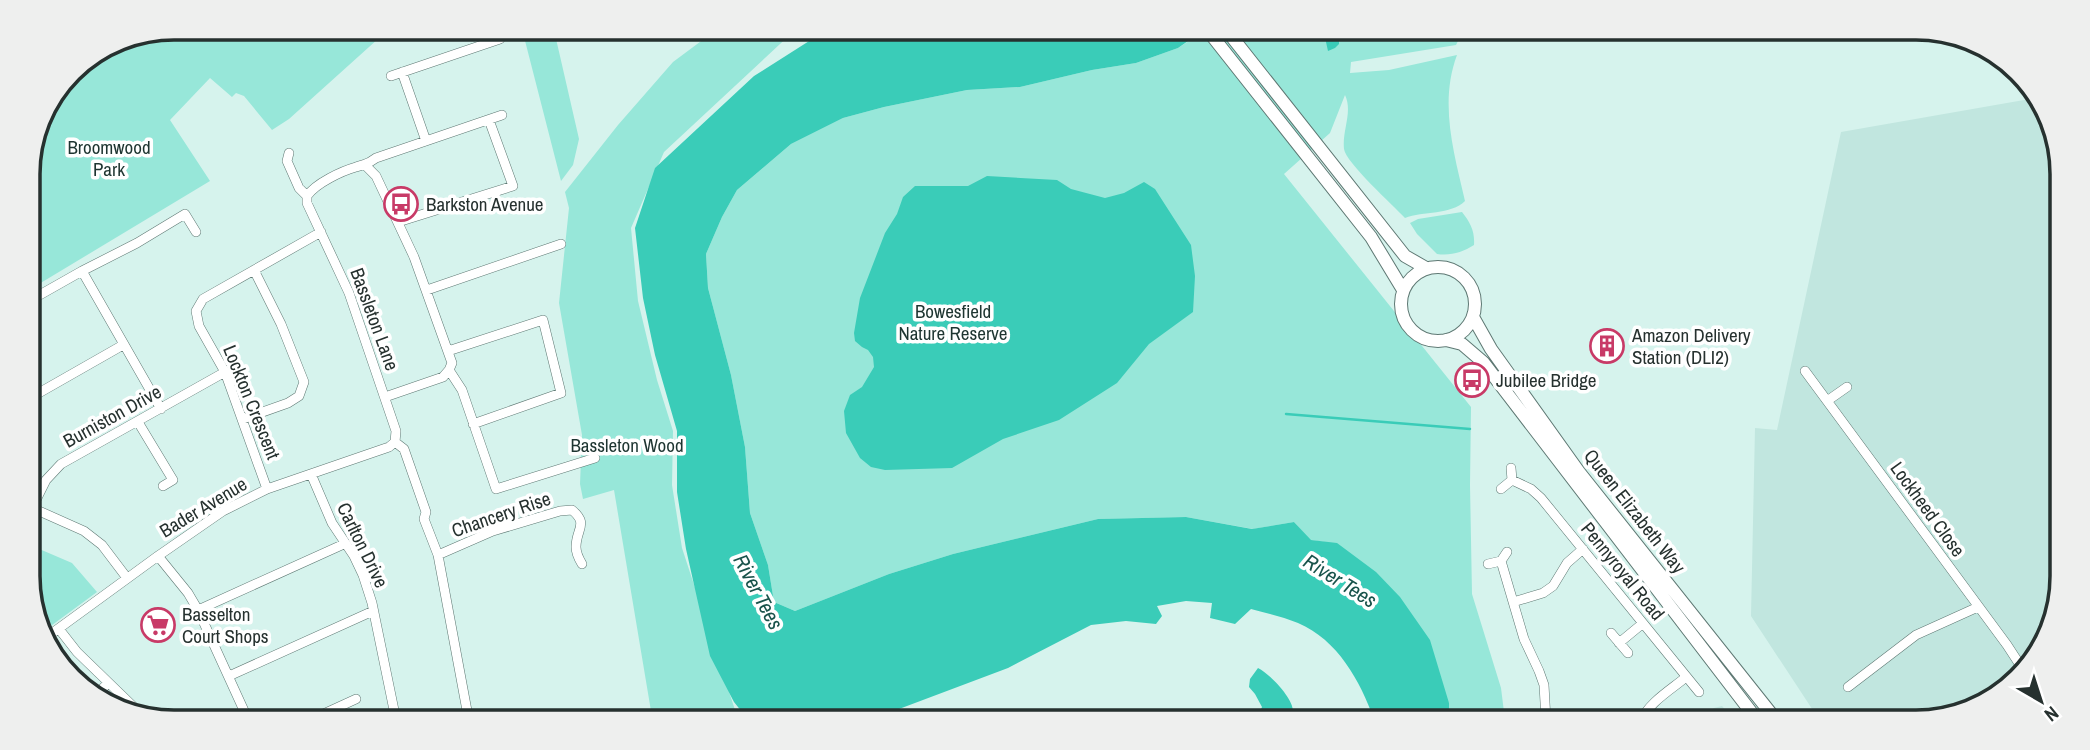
<svg xmlns="http://www.w3.org/2000/svg" width="2090" height="750" font-family="'Archivo Narrow',sans-serif">
  <rect width="100%" height="100%" fill="#d6f3ed"/>
  <path fill="#c1e6df" d="M2035 98 2061 155 2054 622 2005 692 1925 722 1820 721 1751 616 1755 428 1777 430 1841 132Z
    M1722 706 1735 721H1698L1714 708Z"/>
  <path fill="#97e7d9" d="M174 28 389 29 289 119 272 130 244 96 236 93 232 97 210 78 170 120 210 181 29 290 28 164 43 110 77 65 119 39Z
    M522 29 554 30 579 139 573 165 561 181Z
    M716 30 794 31 664 152 631 228 638 301 657 380 673 431 672 485 682 548 735 710 694 717H652L614 490 583 499 580 484 582 435 559 303 569 208 565 192 618 125 673 62Z
    M1203 32 1462 33 1456 45 1351 62 1350 73 1389 70 1457 55C1439 103 1454 153 1465 201 1451 215 1423 211 1405 218 1393 205 1346 163 1344 149 1342 130 1353 112 1345 95L1330 133 1284 174 1471 407 1470 485 1472 594 1501 688 1505 720H1449V703L1325 542 1310 540 1294 522 1253 529 1186 517 1098 519 953 554 889 574 795 611 774 602 768 565 750 513 745 447 731 375 708 288 706 254 722 217 737 190 791 144 843 118 884 107 967 90 1020 87 1092 70 1136 63 1178 48Z
    M1462 212C1470 222 1475 231 1474 245 1463 252 1451 256 1437 254L1417 234 1410 223 1418 219Z
    M30 545 72 563 97 592 44 631 31 604Z"/>
  <path fill="#3accb8" d="M828 31 1201 32 1178 48 1136 63 1092 70 1020 87 967 90 884 107 843 118 791 144 737 190 722 217 706 254 708 288 731 375 745 447 750 513 768 565 774 602 795 611 889 574 953 554 1098 519 1186 517 1252 529 1294 522 1311 540 1337 543 1376 572 1400 597 1430 640 1449 703V720L1374 719C1360 681 1338 640 1298 623 1283 617 1266 613 1251 609L1235 624 1210 618 1212 603 1186 601 1157 606 1162 616 1156 624 1126 621 1091 625 1008 668 899 709 841 717H814L803 712 789 713 786 717H746L734 702 710 656 686 549 677 492V431L655 355 643 298 635 228 655 168 754 76 817 36Z
    M1324 33H1339V44L1335 48 1328 51Z
    M987 176 1057 180 1071 189 1105 198 1124 193 1144 182 1155 189 1191 245 1195 276 1193 312 1149 344 1117 383 1059 420 1003 439 952 468 885 470 871 467 860 458 846 433 844 411 850 395 862 387 874 367 873 357 868 350 862 347 855 341 854 333 860 298 885 233 897 214 903 197 915 186H968Z
    M1258 668C1270 674 1294 699 1293 712L1270 719H1251L1258 716 1262 707 1255 694 1249 687 1250 679Z"/>
  <g fill="none" stroke-linecap="round" stroke-linejoin="round">
    <path stroke="#3accb8" stroke-width="2.5" d="M41 115 45 108
      M1286 414 1470 429"/>
    <g stroke="#5e7873" stroke-width="10">
      <path id="street" d="M481 29 486 43
        M402 72 426 141
        M391 76 500 39
        M289 153 287 161 299 188 307 196V203L349 293 396 431 395 442
        M366 166 376 176 414 257 452 363 449 370 443 377 385 397
        M307 196C316 183 342 171 356 167 367 163 367 165 376 158L502 115
        M398 222 513 186 489 120
        M427 290 561 244
        M29 301 82 271
        M448 351 543 320 561 393 473 424
        M449 370 462 390 496 489 595 458
        M1805 371 2007 645 2022 668
        M30 398 123 345
        M1827 401 1847 387
        M161 409 82 271 137 243 185 214 196 232
        M243 419 288 403 299 396 304 382 281 324 254 270
        M138 422 173 480 163 486
        M395 442 404 449 426 512 424 519 438 555 468 716
        M311 474 332 523 354 556 363 575 372 603 395 715
        M1512 480 1531 489 1541 498 1699 692
        M267 489 225 372 199 326 196 311 203 299 321 232
        M1501 489 1512 480 1511 468
        M30 507 84 531 102 545 127 578
        M32 508 46 480 61 464 225 372
        M1507 552 1501 561 1524 639 1539 671 1544 685 1546 720
        M438 555 493 531 560 511 572 510C589 524 576 529 576 547 576 553 579 559 582 564
        M158 556 188 593 198 610 246 715
        M1488 564 1501 561
        M1513 602 1543 593 1553 586 1567 563 1583 549
        M198 610 344 544
        M59 629 77 652 141 714
        M1611 633 1628 653
        M47 637 158 556 223 511 267 489 389 447 395 442
        M1619 643 1642 624
        M229 676 373 611
        M1848 687 1916 635 1978 607
        M97 694 108 683
        M321 715 356 699
        M1641 721C1648 703 1672 689 1686 677"/>
    </g>
    <g stroke="#5e7873" stroke-width="14">
      <path id="secondary" d="M1209 32 1371 237 1403 290
        M1228 32 1405 256 1426 268
        M1401 304a37 37 0 1 1 74 0a37 37 0 1 1-74 0Z
        M1473 317 1491 349 1579 472 1777 721
        M1446 340 1462 344 1483 362 1758 721"/>
    </g>
    <use href="#street" stroke="#fff" stroke-width="9"/>
    <use href="#secondary" stroke="#fff" stroke-width="12"/>
  </g>
  <defs>
    <g id="bus-ring" transform="scale(1.75)"><circle r="9.5" fill="#fff" stroke="#c83a67" stroke-width="1.5"/><path d="M-5-6H5V4H4V6H2V4H-2V6H-4V4H-5ZM-3.5-4V0h7V-4ZM-3.5 1.2v1.5H-2V1.2ZM2 1.2v1.5H3.5V1.2Z" fill="#c83a67"/></g>
    <g id="building-ring" transform="scale(1.75)"><circle r="9.5" fill="#fff" stroke="#c83a67" stroke-width="1.5"/><path d="M-4-6H4V6H1V3H-1V6H-4ZM-2.5-4.3h1.7v1.8h-1.7ZM.8-4.3h1.7v1.8H.8ZM-2.5-1h1.7V.8h-1.7ZM.8-1h1.7V.8H.8Z" fill="#c83a67"/></g>
    <g id="supermarket-ring" transform="scale(1.75)"><circle r="9.5" fill="#fff" stroke="#c83a67" stroke-width="1.5"/><path d="M-6-5.5h2.5l.6 2H6L4.5 2H-2.5L-4.4-4H-6ZM-1.5 3.2a1.3 1.3 0 1 0 .1 0ZM3 3.2a1.3 1.3 0 1 0 .1 0Z" fill="#c83a67"/></g>
  </defs>
  <g fill-rule="evenodd">
    <use href="#bus-ring" x="401" y="204"/>
    <use href="#building-ring" x="1607" y="346"/>
    <use href="#bus-ring" x="1472" y="380"/>
    <use href="#supermarket-ring" x="158" y="625"/>
  </g>
  <g text-anchor="middle" stroke-width="7" stroke-linejoin="round" paint-order="stroke">
    <g font-size="19" fill="#1e3531" stroke="#fff">
      <text x="109" y="154">Broomwood<tspan x="109" dy="22">Park</tspan></text>
      <text x="953" y="318">Bowesfield<tspan x="953" dy="22">Nature Reserve</tspan></text>
      <text x="627" y="452">Bassleton Wood</text>
    </g>
    <g font-size="19" fill="#26312f" stroke="#fff" text-anchor="start">
      <text x="426" y="211">Barkston Avenue</text>
      <text x="1632" y="342">Amazon Delivery<tspan x="1632" dy="22">Station (DLI2)</tspan></text>
      <text x="1496" y="387">Jubilee Bridge</text>
      <text x="182" y="621">Basselton<tspan x="182" dy="22">Court Shops</tspan></text>
    </g>
    <g font-size="19" fill="#26312f" stroke="#fff">
      <text transform="translate(375 319) rotate(70)" y="7">Bassleton Lane</text>
      <text transform="translate(252 402) rotate(68)" y="7">Lockton Crescent</text>
      <text transform="translate(112 416) rotate(-29)" y="7">Burniston Drive</text>
      <text transform="translate(203 507) rotate(-31)" y="7">Bader Avenue</text>
      <text transform="translate(1928 509) rotate(54)" y="7">Lockheed Close</text>
      <text transform="translate(1635 511) rotate(52)" y="7">Queen Elizabeth Way</text>
      <text transform="translate(501 514) rotate(-19)" y="7">Chancery Rise</text>
      <text transform="translate(363 545) rotate(64)" y="7">Carlton Drive</text>
      <text transform="translate(1623 571) rotate(51)" y="7">Pennyroyal Road</text>
    </g>
    <g font-size="21" font-style="italic" fill="#19534b" stroke="#fff">
      <text transform="translate(1340 581) rotate(32)" y="7">River Tees</text>
      <text transform="translate(758 592) rotate(62)" y="7">River Tees</text>
    </g>
  </g>
  <path d="M0 0H2090V750H0ZM174 40H1916A134 134 0 0 1 2050 174V576A134 134 0 0 1 1916 710H174A134 134 0 0 1 40 576V174A134 134 0 0 1 174 40Z" fill="#eeefee" fill-rule="evenodd"/>
  <path fill="none" stroke="#26312f" stroke-width="3.5" d="M174 40H1916A134 134 0 0 1 2050 174V576A134 134 0 0 1 1916 710H174A134 134 0 0 1 40 576V174A134 134 0 0 1 174 40Z"/>
  <g transform="translate(2041 701) rotate(141)" stroke="#ffffff" stroke-width="5" paint-order="stroke">
  <path d="M0-5L12 26L0 18L-12 26Z" fill="#26312f"/>
  <text y="-10" font-size="19" font-weight="bold" text-anchor="middle" fill="#26312f">N</text>
  </g>
</svg>
